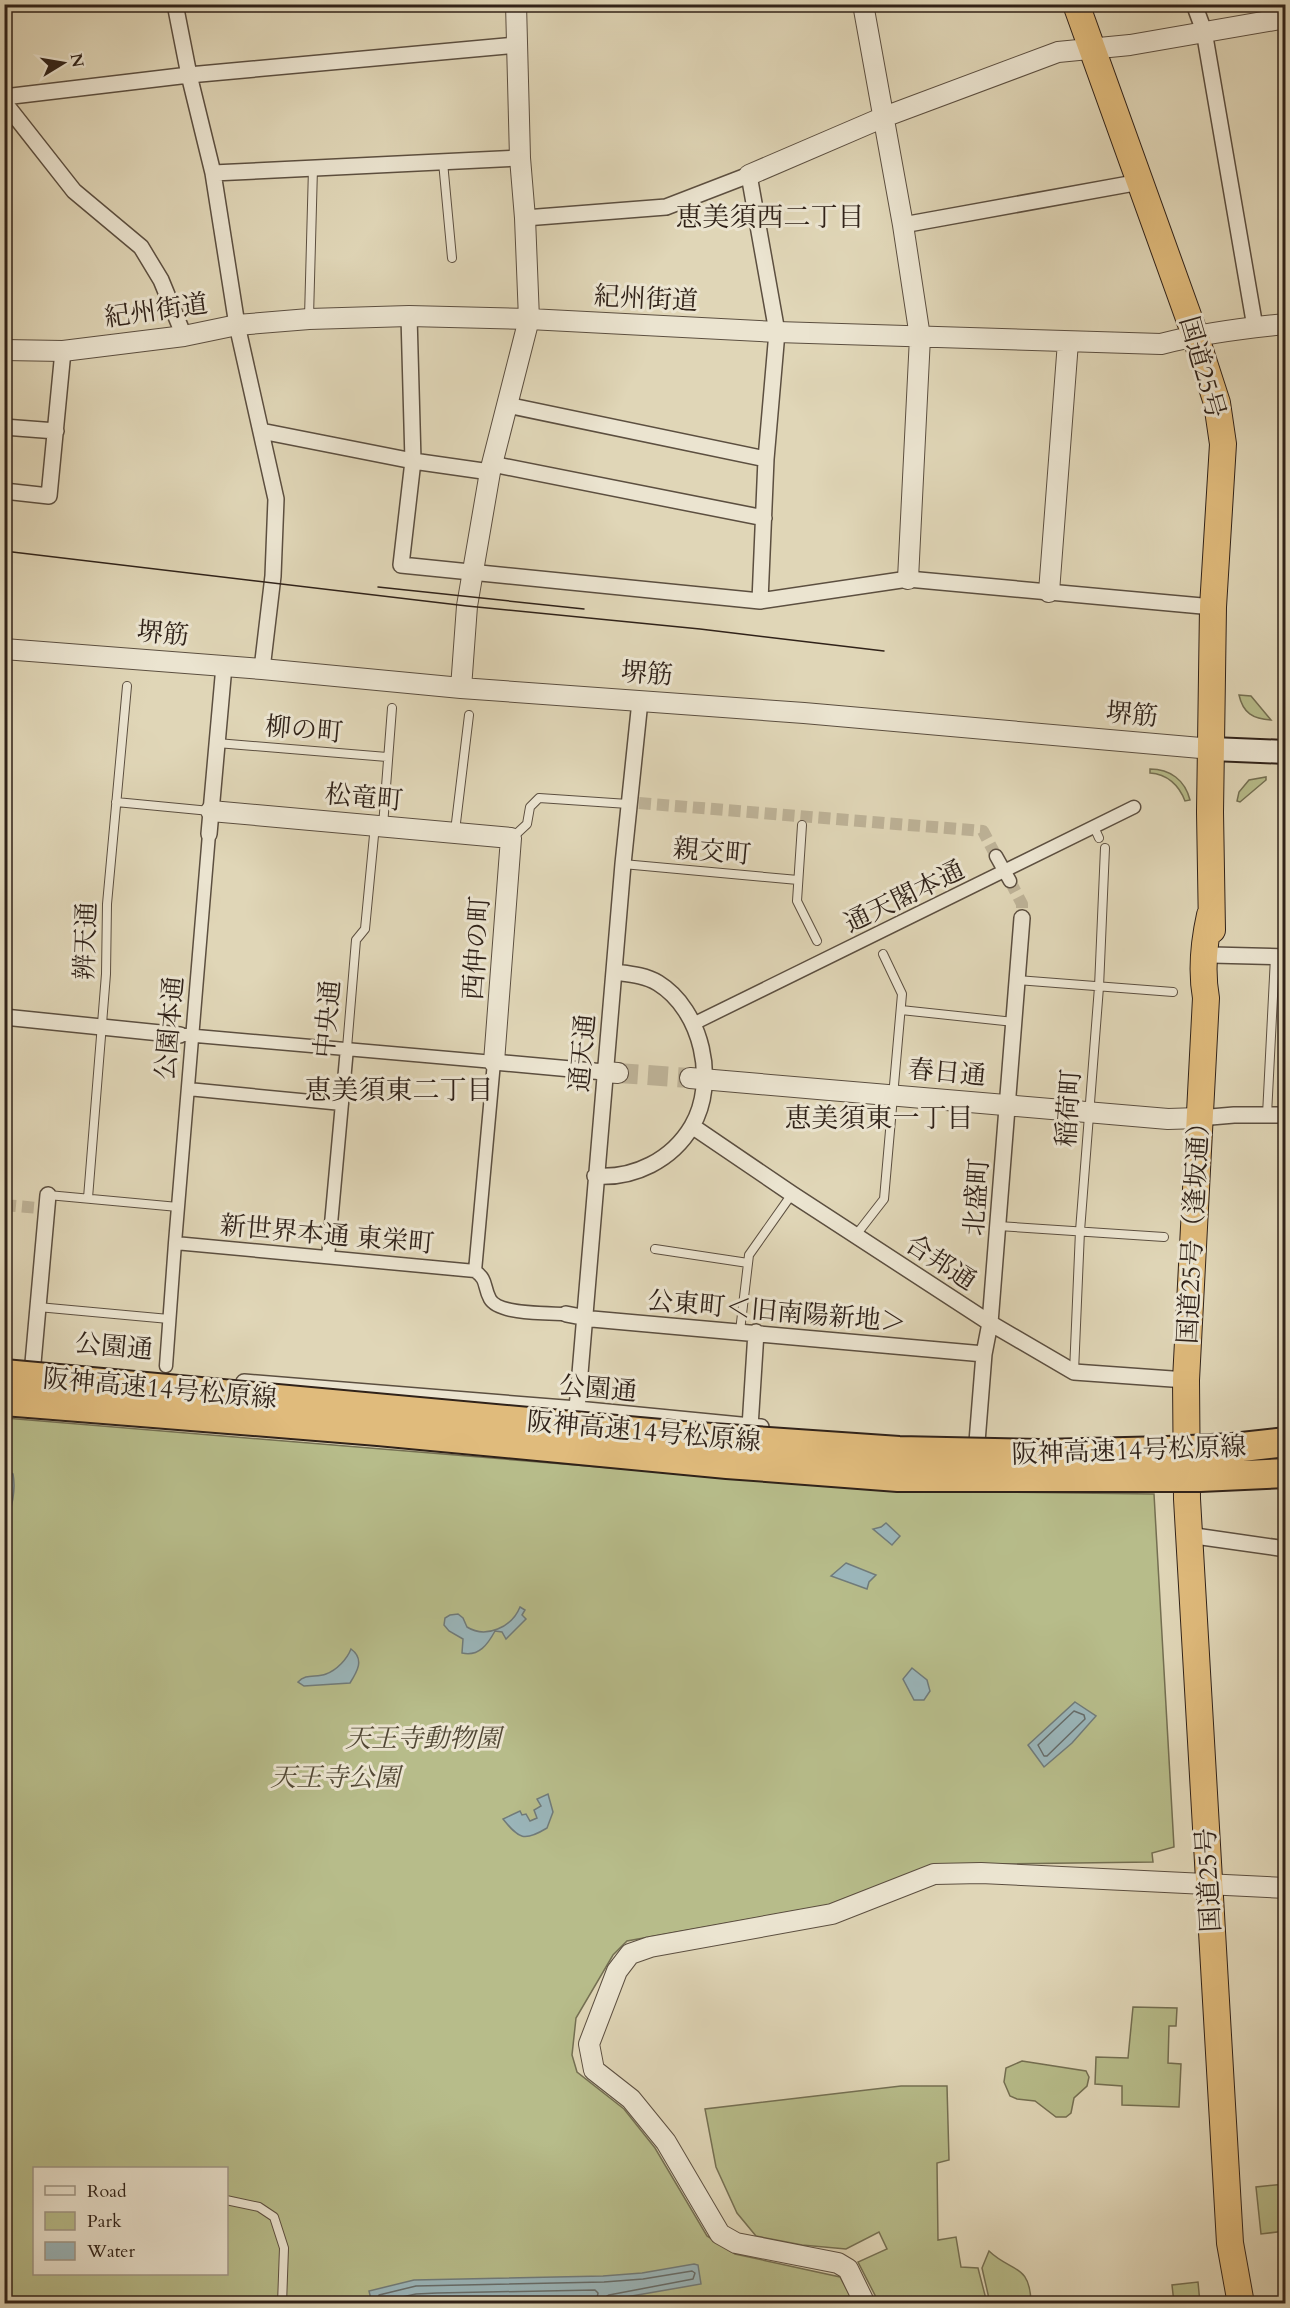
<svg xmlns="http://www.w3.org/2000/svg" width="1290" height="2308" font-family="Cardo,'Noto Serif JP',serif">
  <rect width="100%" height="100%" fill="#e0d6b7"/>
  <filter id="stains"><feTurbulence type="fractalNoise" baseFrequency=".00333" numOctaves="4"/><feColorMatrix values="0 0 0 0 .2 0 0 0 0 .09 0 0 0 0 .02 0 0 0 .5 -.17"/></filter>
  <radialGradient id="worn" r=".72"><stop offset=".6" stop-color="#630" stop-opacity="0"/><stop offset="1" stop-color="#630" stop-opacity=".3"/></radialGradient>
  <path fill="#b7bc8a" stroke="#746f52" stroke-width="1.5" fill-rule="evenodd" d="M1239 695 1251 696 1271 720C1253 719 1243 713 1239 695Z
    M1150 769C1170 769 1185 780 1190 800L1185 801C1179 785 1167 774 1150 773Z
    M1266 777V780L1240 802 1237 801 1239 792 1249 780Z
    M5 1418 782 1482 998 1492 1154 1494 1174 1847 1152 1853 1153 1862 931 1865 828 1905 627 1941 613 1955 576 2018 572 2055 577 2072 624 2109 655 2148 707 2236 735 2254 840 2277 854 2303H5ZM34 2168H226V2274H34Z
    M1133 2007 1177 2008 1176 2026H1169L1168 2063 1181 2064 1179 2107 1122 2105V2086L1095 2084 1096 2057 1128 2058Z
    M1022 2061 1086 2071 1089 2077 1087 2086 1074 2098 1071 2113 1066 2117H1056L1035 2101 1017 2099 1010 2096 1004 2082 1006 2068Z
    M901 2086H947L949 2160 937 2163 938 2240 956 2237 961 2267 978 2268 987 2303H879L858 2262 887 2249 879 2232 846 2249 802 2245 756 2236 737 2213 716 2167 705 2109Z
    M1285 2184V2234V2231L1261 2234 1256 2187Z
    M989 2251C1012 2273 1030 2263 1031 2303H990L982 2268Z
    M1198 2282 1200 2303H1174L1172 2285Z"/>
  <path fill="#9ab6bb" stroke="#707b7a" stroke-width="1.5" d="M5 1469 13 1474C16 1490 12 1509 5 1523Z
    M886 1523 900 1536 892 1545 873 1529 881 1527Z
    M846 1563 876 1575 869 1582 867 1589 831 1576Z
    M520 1607 525 1610 522 1615 526 1619 506 1639 502 1632 495 1631C488 1644 479 1657 462 1653L463 1639 449 1631 444 1625 445 1618 450 1615 458 1614 463 1618 467 1627C486 1639 512 1627 520 1607Z
    M351 1649C365 1659 357 1672 350 1683L304 1686 298 1682C306 1673 316 1678 326 1674 337 1670 347 1659 351 1649Z
    M912 1668 927 1680 930 1691 924 1700H914L903 1679Z
    M1075 1702 1096 1716 1072 1743 1044 1767 1028 1745Z
    M548 1794 553 1812 547 1828C524 1842 519 1839 503 1819L520 1811 522 1815 526 1814 530 1821 537 1818 534 1810 541 1806 537 1799Z
    M694 2264 698 2265 701 2284 620 2298 600 2303H372L369 2291 414 2280 603 2276 642 2273Z"/>
  <g fill="none" stroke-linecap="round" stroke-linejoin="round">
    <path stroke="#656c6a" stroke-width="1.5" d="M1074 1711 1084 1715 1085 1719 1047 1756H1044L1038 1745Z
      M378 2304 379 2295 416 2286 604 2282 643 2279 692 2271 695 2273 693 2279 609 2295 604 2298V2304
      M385 2304 388 2300 416 2294 437 2293 595 2290 598 2293 596 2304
      M414 2304 584 2300 587 2304"/>
    <path stroke="#bdb297" stroke-width="12" stroke-dasharray="12 6" stroke-linecap="butt" d="M639 803 983 831 996 856
      M1010 881 1022 904V918
      M4 1205 38 1208"/>
    <path stroke="#bdb297" stroke-width="20" stroke-dasharray="20 10" stroke-linecap="butt" d="M618 1073 690 1078"/>
    <g stroke="#5c4f40" stroke-width="10">
      <path id="service" d="M443 162 452 258
        M309 317 313 168
        M217 743 387 757
        M116 802 210 811
        M802 825 797 901 817 941
        M383 826 392 708
        M1094 827 1099 838
        M455 831 469 715
        M512 838 527 824 530 807 539 798 628 804
        M623 864 798 880
        M1017 980 1173 992
        M901 1010 1014 1022
        M347 1048 356 940 365 929 375 825
        M1267 1115 1275 957
        M48 1195 178 1207
        M88 1198 106 974 107 904 127 686
        M998 1226 1164 1237
        M856 1235 884 1199 902 994 883 954
        M655 1249 748 1263
        M38 1307 169 1319
        M740 1331 749 1255 792 1194
        M1074 1372 1080 1231 1099 987 1105 848
        M226 2200 259 2207 274 2217 284 2248 282 2304"/>
    </g>
    <g stroke="#5c4f40" stroke-width="15">
      <path id="pedestrian" d="M996 856 1010 881
        M693 1024 1134 807
        M185 1035 494 1062 475 1271
        M188 1089 342 1104
        M175 1243 475 1271C488 1280 483 1286 490 1299 499 1315 549 1313 566 1314
        M328 1257 347 1048
        M166 1366 175 1243 209 834"/>
    </g>
    <g stroke="#5c4f40" stroke-width="18">
      <path id="minor" d="M175 4 189 75 213 173 237 325 276 499 273 576 262 669
        M1194 4 1204 31 1255 327
        M4 97 189 75 517 45
        M4 102 74 191 141 247 161 280 184 336
        M213 173 520 158
        M525 218 666 207 749 175 777 332 766 459 760 601
        M903 225 1140 182
        M409 316 413 461 401 565 760 601 908 579 1213 607
        M507 405 766 459
        M4 427 56 431
        M261 431 413 461 490 472
        M492 464 764 518
        M4 491 49 496 63 351
        M209 834 224 666
        M1212 955 1286 957
        M4 1017 180 1035
        M494 1062 604 1072
        M1199 1118 1234 1115H1286
        M692 1126 792 1194 990 1323 1074 1372 1186 1380
        M595 1176C634 1179 672 1160 692 1126 718 1082 702 1010 658 983 645 975 629 974 614 972
        M566 1314 592 1319 984 1354
        M33 1363 48 1195
        M244 1382 577 1409 761 1427
        M577 1409 623 864 640 701
        M750 1427 756 1332
        M977 1442 984 1354 990 1323 1022 918
        M1188 1535 1286 1549"/>
    </g>
    <g stroke="#5c4f40" stroke-width="22">
      <path id="tertiary" d="M863 4 903 225 920 337 908 579
        M749 175 884 117 1058 52 1130 45 1286 18
        M4 350 63 351 184 336 237 325 309 319 409 316 529 319 777 332 1161 344C1203 333 1243 328 1286 324
        M1049 592 1068 342
        M4 649 262 669 461 688 804 713 1212 749
        M461 688 467 606 490 472 529 319 525 218 520 158 516 4
        M211 811 511 838 494 1062
        M604 1072 618 1073
        M690 1078 1168 1119 1199 1118
        M865 2304 848 2269 838 2263 736 2243 720 2234 666 2142 631 2099 594 2070 589 2044 617 1971 630 1954 650 1947 832 1914 934 1874 981 1873 1286 1888"/>
    </g>
    <g stroke="#302219" stroke-width="26">
      <path id="secondary" d="M1212 749 1286 752"/>
    </g>
    <g stroke="#302219" stroke-width="28">
      <path id="trunk" d="M1076 4 1195 335 1217 403 1223 444 1213 607 1210 812 1212 930
        M1210 915C1204 942 1201 970 1206 998L1186 1380 1187 1499 1230 2243 1241 2304"/>
    </g>
    <use href="#service" stroke="#ebe4d0" stroke-width="8"/>
    <use href="#pedestrian" stroke="#ebe4d0" stroke-width="12"/>
    <use href="#minor" stroke="#ebe4d0" stroke-width="15"/>
    <use href="#tertiary" stroke="#ebe4d0" stroke-width="20"/>
    <use href="#secondary" stroke="#ebe4d0" stroke-width="22"/>
    <use href="#trunk" stroke="#e0bb7c" stroke-width="26"/>
    <path stroke="#302219" stroke-width="1.5" d="M4 551 467 606 700 629 884 651
      M378 587 584 609"/>
    <g stroke="#302219" stroke-width="32" stroke-linecap="butt">
      <path id="motorway-bridge" d="M4 1374 683 1436 899 1451 1042 1454 1167 1451 1233 1448 1286 1442
        M4 1401 378 1431 727 1464 898 1477H1200L1286 1473"/>
    </g>
    <use href="#motorway-bridge" stroke="#e0bb7c" stroke-width="28"/>
  </g>
  <g text-anchor="middle" stroke-width="6" stroke-linejoin="round" paint-order="stroke">
    <g font-size="26" fill="#302219" stroke="#ebe4d0">
      <text transform="translate(646 298) rotate(3)" y="9">紀州街道</text>
      <text transform="translate(156 310) rotate(-8)" y="9">紀州街道</text>
      <text transform="translate(1203 367) rotate(74)" y="9">国道25号</text>
      <text transform="translate(163 633) rotate(5)" y="9">堺筋</text>
      <text transform="translate(647 673) rotate(4)" y="9">堺筋</text>
      <text transform="translate(1132 714) rotate(5)" y="9">堺筋</text>
      <text transform="translate(304 729) rotate(5)" y="9">柳の町</text>
      <text transform="translate(364 797) rotate(5)" y="9">松竜町</text>
      <text transform="translate(712 851) rotate(5)" y="9">親交町</text>
      <text transform="translate(904 896) rotate(-26)" y="9">通天閣本通</text>
      <text transform="translate(85 941) rotate(-88)" y="9">辨天通</text>
      <text transform="translate(476 948) rotate(-86)" y="9">西仲の町</text>
      <text transform="translate(327 1019) rotate(-85)" y="9">中央通</text>
      <text transform="translate(169 1028) rotate(-85)" y="9">公園本通</text>
      <text transform="translate(582 1053) rotate(-85)" y="9">通天通</text>
      <text transform="translate(947 1072) rotate(5)" y="9">春日通</text>
      <text transform="translate(1068 1108) rotate(-86)" y="9">稲荷町</text>
      <text transform="translate(976 1197) rotate(-86)" y="9">北盛町</text>
      <text transform="translate(1193 1227) rotate(-87)" y="9">国道25号（逢坂通）</text>
      <text transform="translate(327 1234) rotate(5)" y="9">新世界本通 東栄町</text>
      <text transform="translate(941 1262) rotate(33)" y="9">合邦通</text>
      <text transform="translate(777 1311) rotate(5)" y="9">公東町＜旧南陽新地＞</text>
      <text transform="translate(114 1346) rotate(5)" y="9">公園通</text>
      <text transform="translate(160 1388) rotate(5)" y="9">阪神高速14号松原線</text>
      <text transform="translate(598 1388) rotate(5)" y="9">公園通</text>
      <text transform="translate(644 1431) rotate(5)" y="9">阪神高速14号松原線</text>
      <text transform="translate(1129 1450) rotate(-2)" y="9">阪神高速14号松原線</text>
      <text transform="translate(1208 1880) rotate(-93)" y="9">国道25号</text>
    </g>
    <g font-size="26" font-style="italic" fill="#524835" stroke="#ebe4d0">
      <text x="423" y="1747">天王寺動物園</text>
      <text x="335" y="1786">天王寺公園</text>
    </g>
    <g font-size="27" fill="#302219" stroke="#ebe4d0">
      <text x="770" y="226">恵美須西二丁目</text>
      <text x="399" y="1099">恵美須東二丁目</text>
      <text x="879" y="1127">恵美須東一丁目</text>
    </g>
  </g>
  <rect width="1290" height="2308" fill="none" stroke="#e0d6b7" stroke-width="24"/>
  <rect x="6" y="6" width="1278" height="2296" fill="none" stroke="#302219" stroke-width="3"/>
  <rect x="12" y="12" width="1266" height="2284" fill="none" stroke="#302219" stroke-width="1.5"/>
  <rect x="33" y="2167" width="195" height="108" fill="#ebe4d0" stroke="#a09687" stroke-width="1.5"/>
  <rect x="45" y="2186" width="30" height="9" fill="#ebe4d0" stroke="#a09687" stroke-width="1.5"/>
  <text x="87" y="2197" font-size="18" fill="#302219">Road</text>
  <rect x="45" y="2212" width="30" height="18" fill="#b7bc8a" stroke="#a09687" stroke-width="1.5"/>
  <text x="87" y="2227" font-size="18" fill="#302219">Park</text>
  <rect x="45" y="2242" width="30" height="18" fill="#9ab6bb" stroke="#a09687" stroke-width="1.5"/>
  <text x="87" y="2257" font-size="18" fill="#302219">Water</text>
  <g transform="translate(63 63) rotate(79)" stroke="#ebe4d0" stroke-width="4.5" paint-order="stroke">
  <path d="M0-4.5L10 22L0 15L-10 22Z" fill="#302219"/>
  <text y="-9" font-size="16" font-weight="bold" text-anchor="middle" fill="#302219">N</text>
  </g>
  <rect width="100%" height="100%" filter="url(#stains)"/>
  <rect width="100%" height="100%" fill="url(#worn)"/>
</svg>
